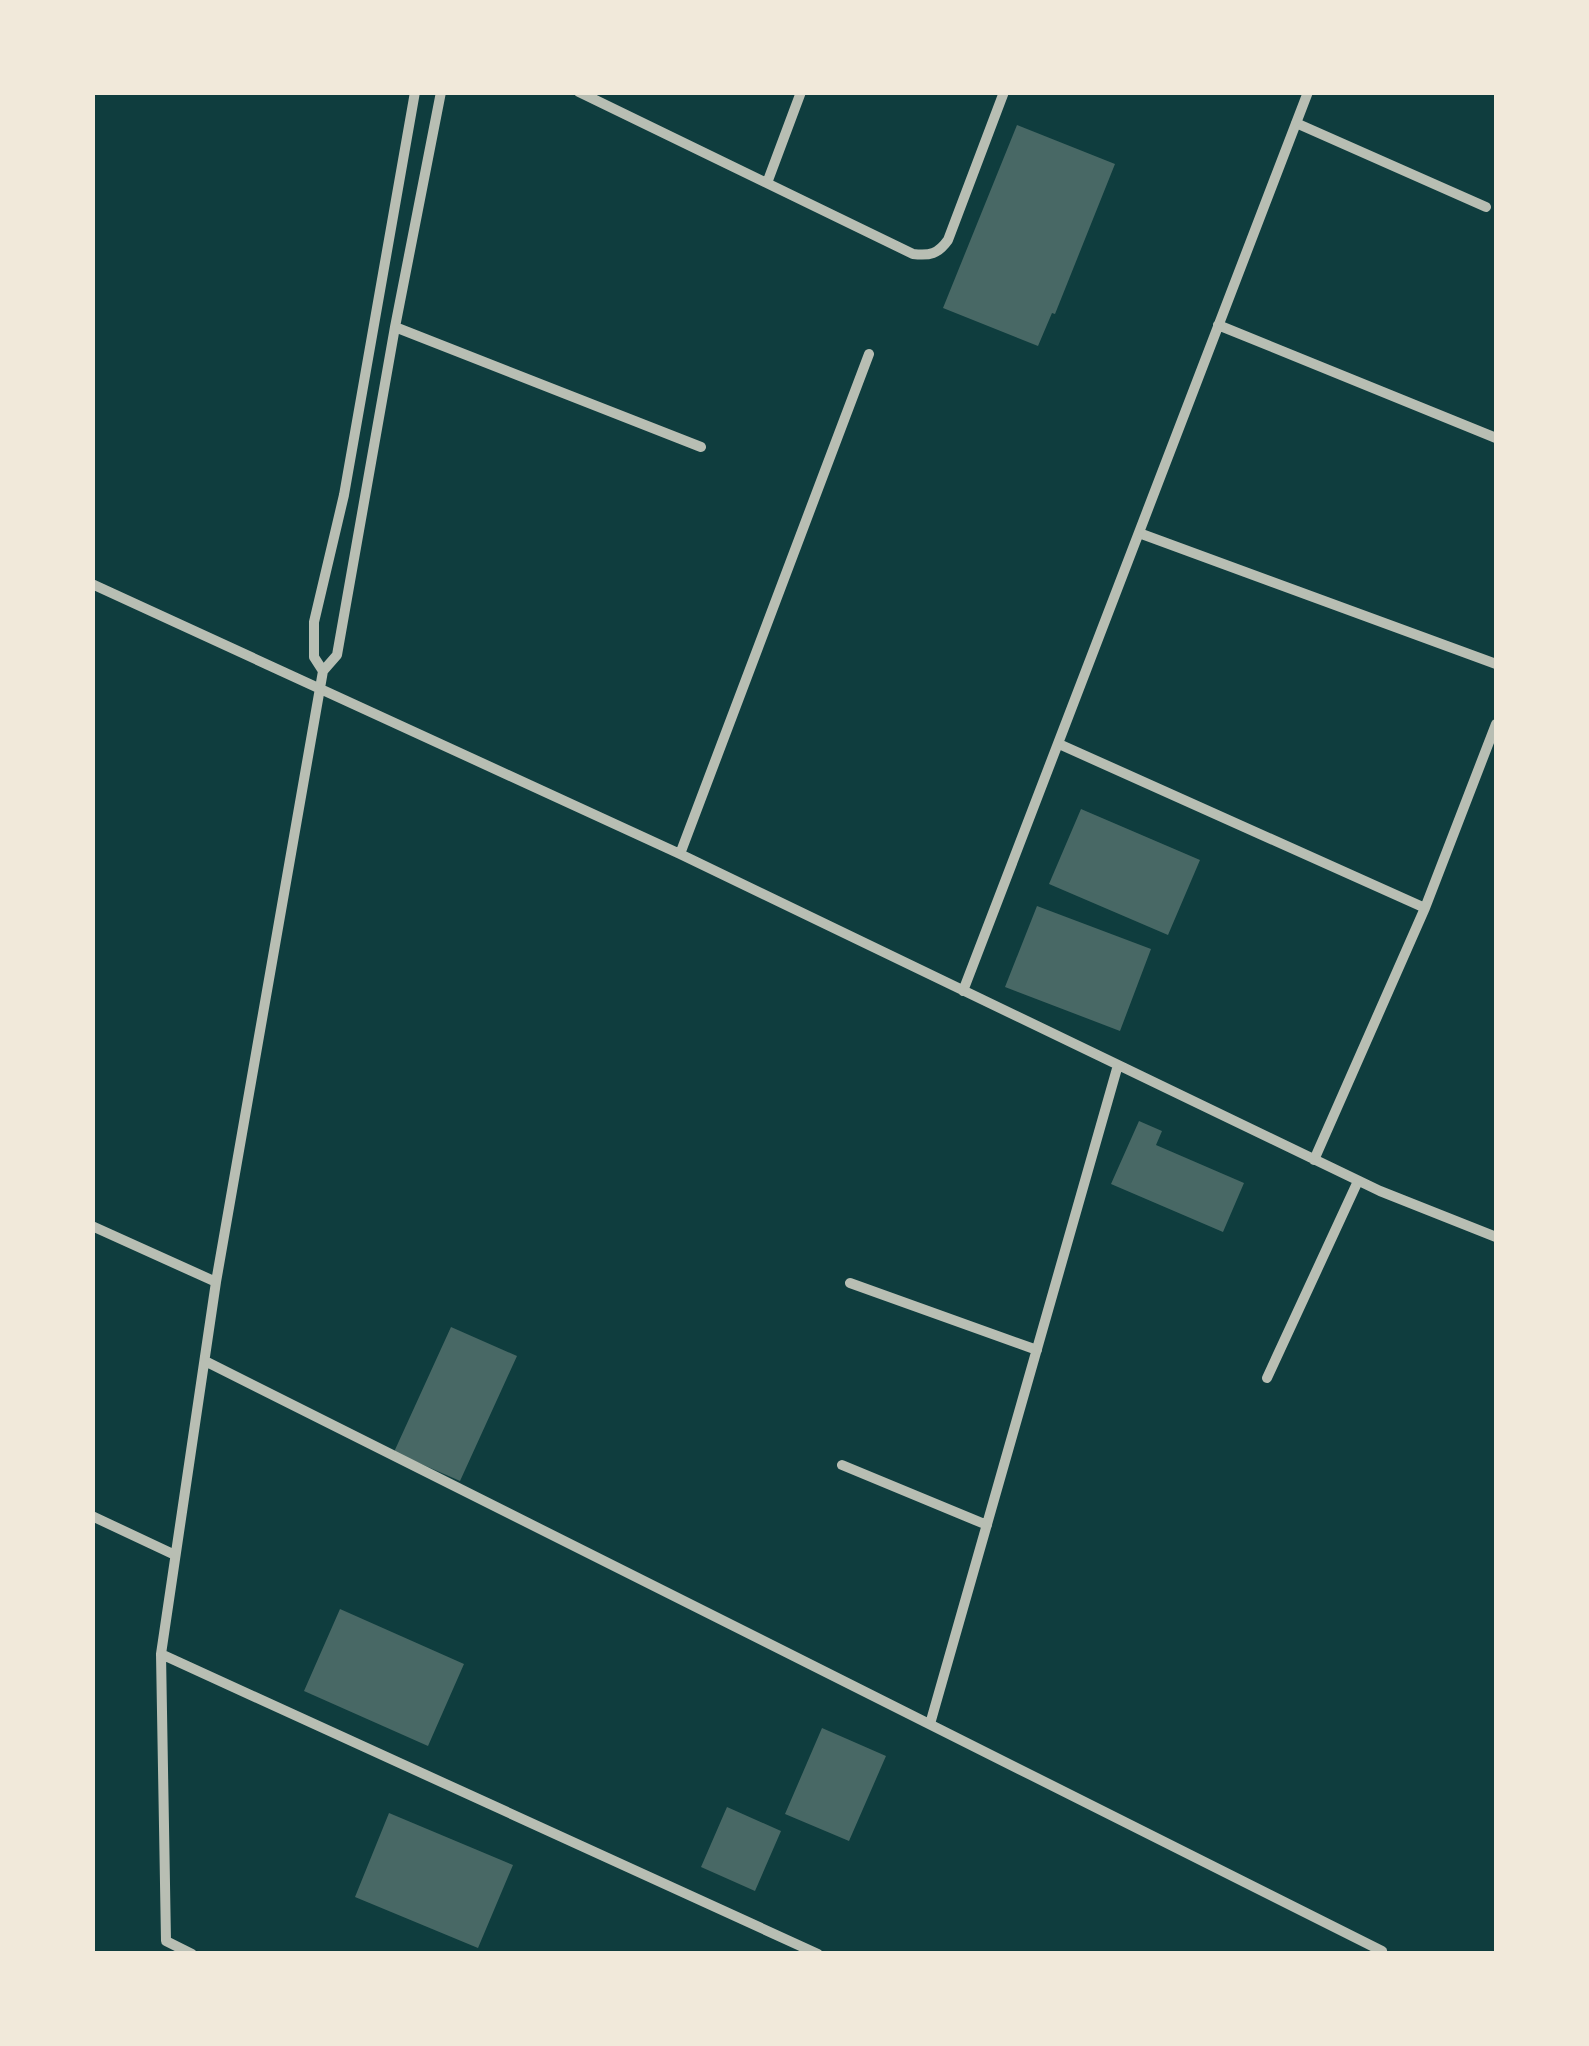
<svg xmlns="http://www.w3.org/2000/svg" width="1589" height="2046" font-family="'PT Sans',sans-serif">
  <rect width="100%" height="100%" fill="#0f3d3e"/>
  <path fill="#486865" d="M1017 125 1115 164 1055 314 1052 313 1038 346 943 308Z
    M1081 809 1200 860 1168 935 1049 884Z
    M1037 906 1151 949 1120 1031 1005 987Z
    M1139 1121 1162 1131 1156 1145 1244 1183 1223 1232 1111 1184Z
    M451 1327 517 1356 460 1481 394 1452Z
    M340 1609 464 1664 428 1746 304 1691Z
    M822 1728 886 1756 849 1841 785 1814Z
    M727 1807 781 1831 755 1891 701 1867Z
    M389 1813 513 1865 478 1948 355 1897Z"/>
  <g fill="none" stroke-linecap="round" stroke-linejoin="round">
    <path stroke="#b8beb3" stroke-width="10" d="M441 92 395 327 337 655 323 671 216 1282 161 1654 818 1954
      M579 92 913 254C930 256 938 254 948 240L1004 92
      M1296 123 1486 207
      M767 183 801 92
      M1218 325 1496 438
      M395 327 701 447
      M1139 533 1496 664
      M92 584 680 854 1380 1191 1496 1237
      M323 671 314 657V622L344 495 415 92
      M1059 744 1425 908
      M680 854 869 354
      M963 991 1308 92
      M1314 1160 1425 908 1496 724
      M92 1226 216 1282
      M850 1283 1037 1350
      M205 1361 1382 1951 1381 1954
      M1267 1378 1358 1181
      M842 1465 987 1525
      M92 1516 175 1555
      M161 1654 166 1941 192 1954
      M930 1724 1118 1065"/>
  </g>
  <rect width="1589" height="2046" fill="none" stroke="#f1e9da" stroke-width="190"/>
</svg>
